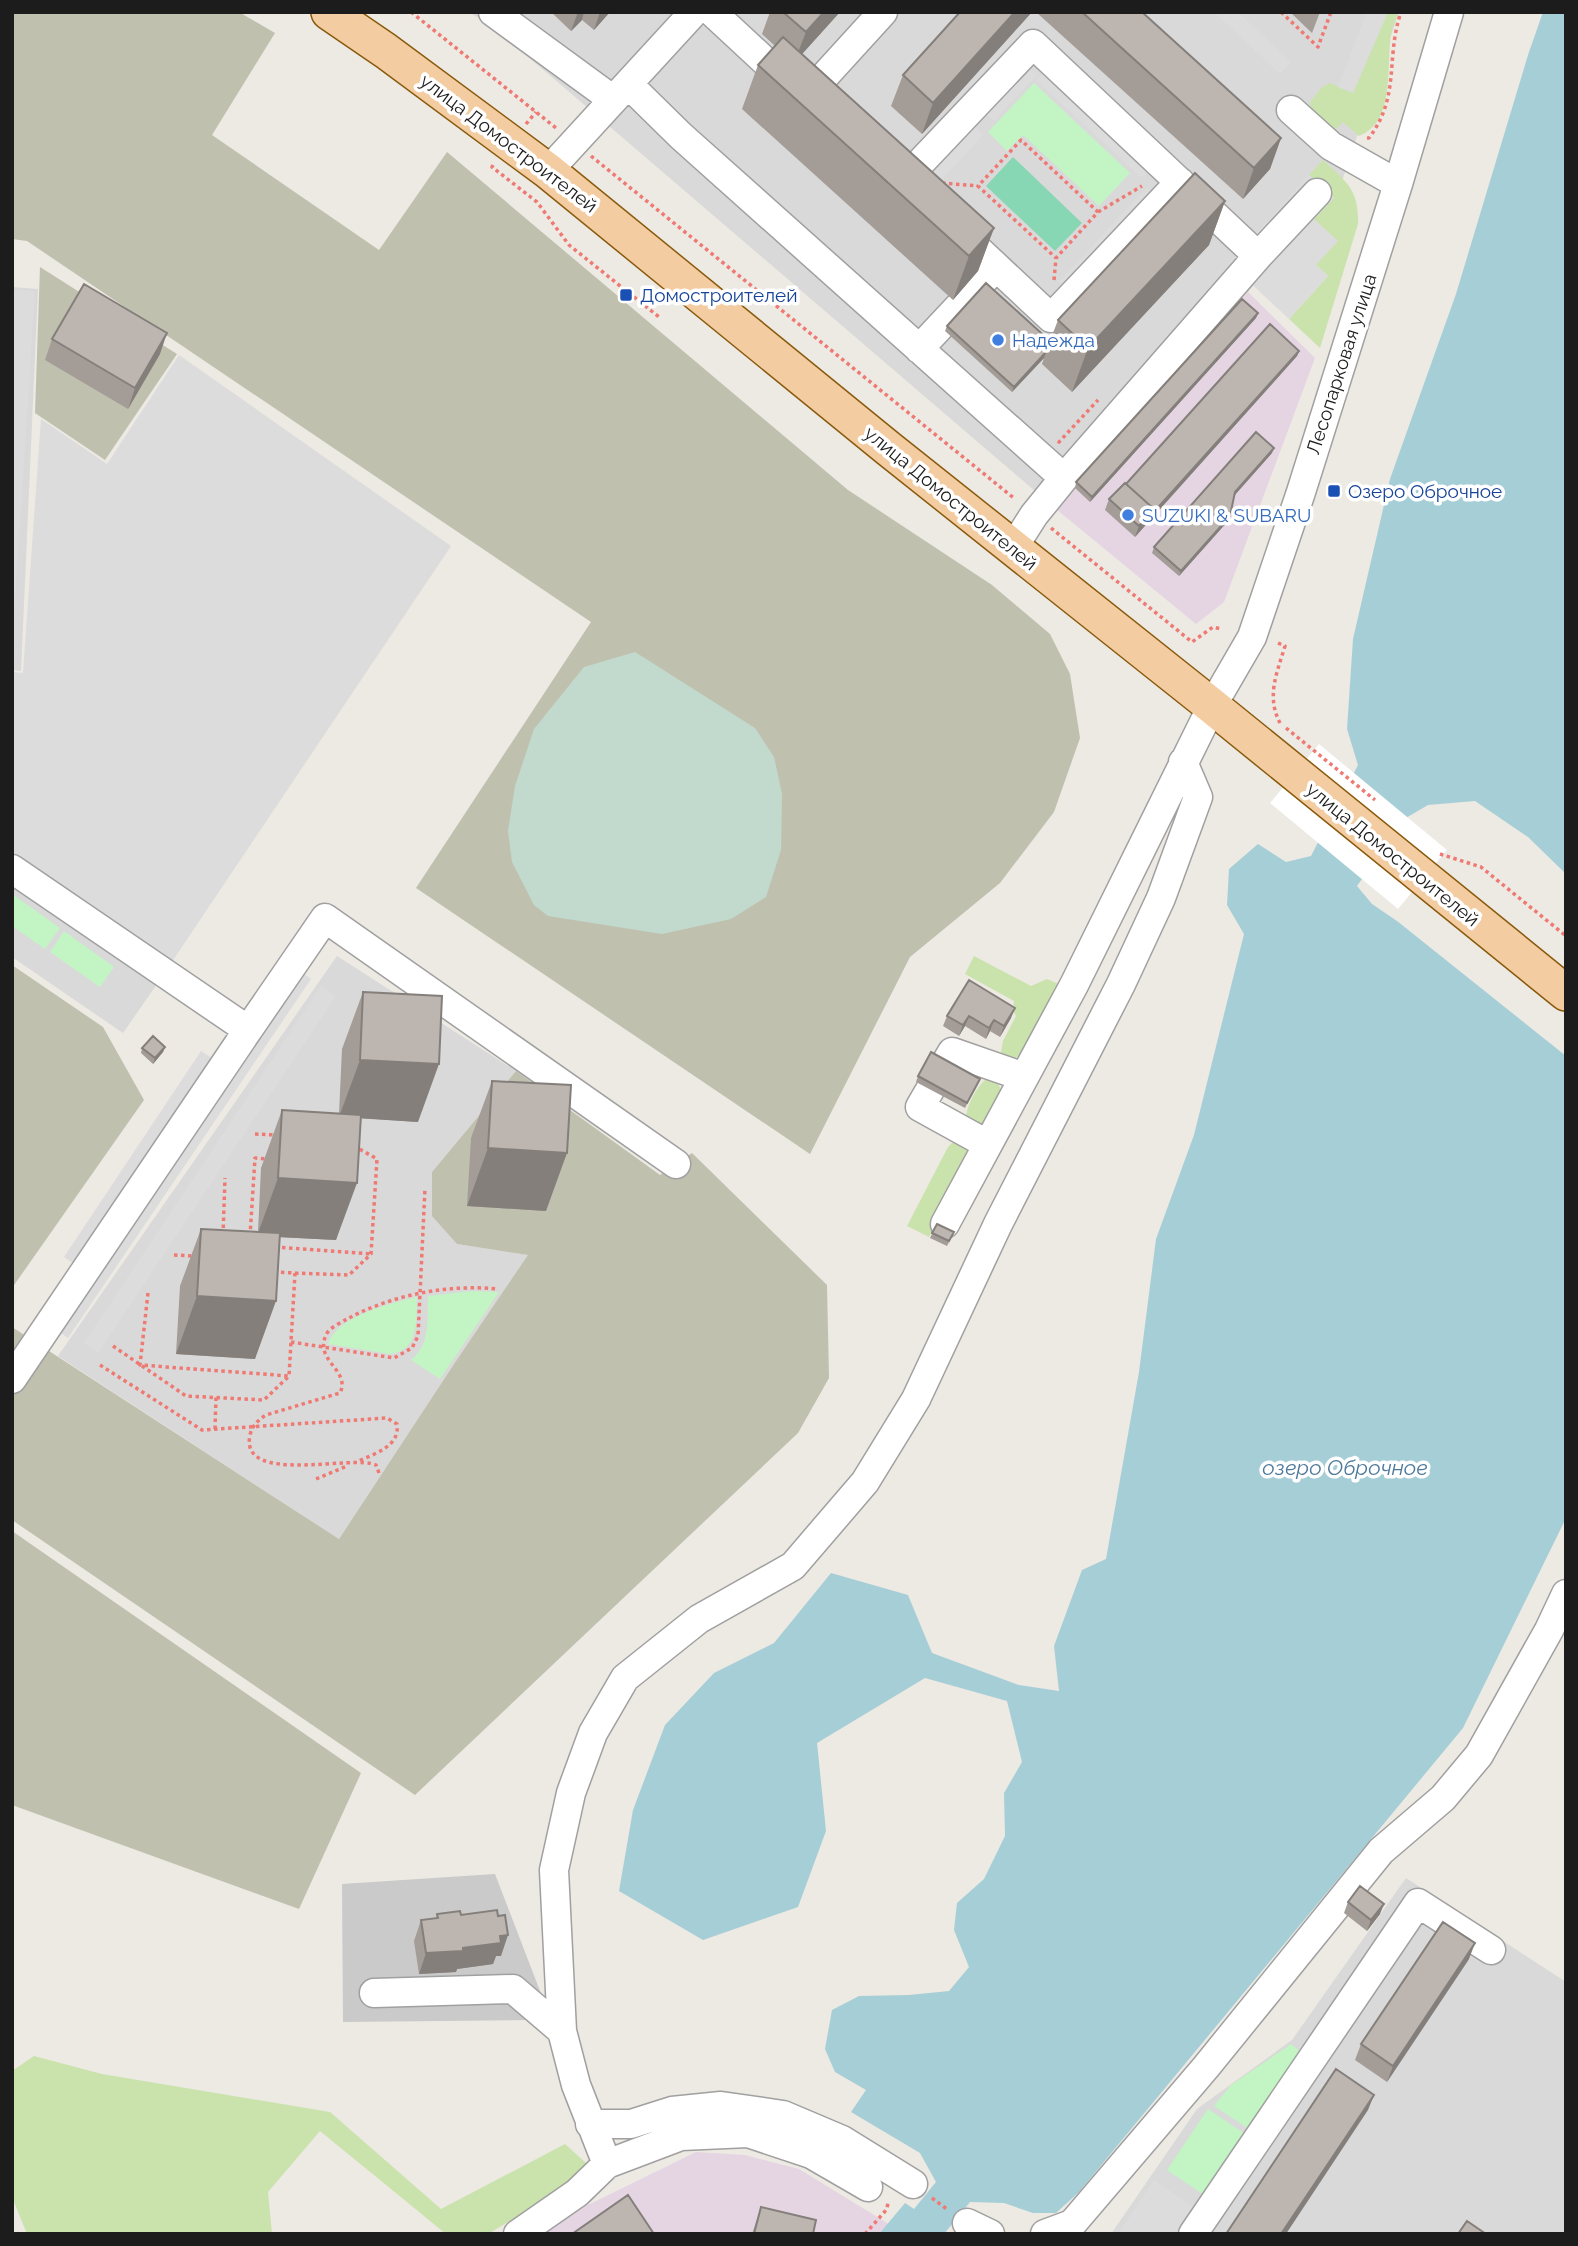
<svg xmlns="http://www.w3.org/2000/svg" width="1578" height="2246" font-family="Raleway,sans-serif">
  <rect width="100%" height="100%" fill="#ede9e3"/>
  <path fill="#dad9d9" d="M468 12H1399L1342 181 1248 292 1056 509 490 24Z
    M12 287 38 289 21 671 12 670Z
    M12 882 157 984 123 1033 12 957Z
    M337 956 516 1071 432 1172 457 1244 529 1255 456 1361 339 1539 58 1356Z
    M1406 1878 1566 1982V2234H1111L1197 2109 1292 2040Z"/>
  <path fill="#e5d5e3" d="M1248 292 1315 358 1224 602 1196 624 1056 509Z
    M696 2152 745 2155 799 2169 905 2234H543L586 2206Z"/>
  <path fill="#cacaca" d="M495 1874 545 2004 529 2020 343 2022 342 1884Z"/>
  <path fill="#c0c0af" d="M12 12H239L275 33 212 135 379 250 447 152 848 490 992 585 1050 634 1070 674 1080 738 1054 812 1000 883 910 957 810 1154 416 888 591 622 27 241 12 239Z
    M40 267 177 354 105 460 35 413Z
    M12 965 103 1027 144 1100 12 1288Z
    M516 1071 660 1175 692 1153 827 1285 829 1378 798 1433 415 1795 12 1520V1327L339 1539 456 1361 528 1255 457 1244 432 1216V1172Z
    M12 1531 361 1773 299 1909 12 1805Z"/>
  <path fill="#cae3ac" d="M1388 12 1398 13C1396 20 1392 27 1391 34 1386 66 1396 122 1359 136L1343 122 1332 133 1311 113 1310 102 1322 87 1330 83 1353 92Z
    M1323 160C1347 182 1359 190 1358 224L1320 348 1289 319 1328 276 1316 265 1314 219 1334 198 1309 175Z
    M974 956 1031 986 1047 979 1061 985C1053 1000 1045 1011 1037 1024 1029 1035 1026 1048 1016 1058H1008L1001 1052 1003 1041 1016 1016 1013 1011 1014 1001 965 974Z
    M986 1079C996 1080 999 1083 1002 1093L988 1121 980 1126 966 1120C966 1106 976 1088 986 1079Z
    M960 1142 969 1149 970 1155 929 1237 907 1226 948 1147 952 1143Z
    M34 2056 102 2074 330 2112 441 2209 565 2144 586 2163 571 2184 488 2234H446L320 2131 268 2192 272 2234H27L12 2197V2071Z"/>
  <path fill="#c1dacd" d="M635 652 755 728 774 757 782 794 781 850 766 897 731 919 662 934 548 916 534 905 512 862 508 831 515 786 534 729 584 667Z"/>
  <path fill="#c2f4c4" d="M1034 83 1130 173 1099 206 1023 135 1007 151 988 132Z
    M12 894 60 928 45 949 12 926Z
    M64 931 114 967 100 987 50 952Z
    M471 1291 499 1292 440 1379 411 1360C431 1344 427 1319 428 1296Z
    M417 1297C416 1320 420 1350 390 1354L328 1344C337 1316 391 1303 417 1297Z
    M1291 2044 1301 2052 1249 2129 1214 2106 1231 2085Z
    M1208 2109 1245 2134 1204 2195 1167 2170Z"/>
  <path fill="#87d6b4" d="M1013 157 1082 223 1055 251 986 186Z"/>
  <path fill="#dcdcdc" d="M1214 12H1238L1291 62 1280 74Z
    M1367 12H1388L1353 93 1338 87Z
    M1026 65 1037 75 994 121 984 112Z
    M1046 70 1151 168 1142 178 1036 80Z
    M973 125 984 134 941 180 931 171Z
    M1309 175 1334 198 1314 219 1338 241 1316 265 1328 276 1289 319 1229 263Z
    M1147 187 1157 197 1069 291 1059 282Z
    M12 290 35 291 12 645Z
    M179 355 451 546 159 981 12 879V672L23 673 41 419 107 464Z
    M297 969 311 979 68 1338 54 1328Z
    M321 986 336 996 98 1353 84 1343Z
    M201 1051 213 1059 76 1265 64 1257Z
    M1154 2180 1195 2208 1178 2234H1118Z"/>
  <path fill="#a6ced7" d="M1543 12H1566V874L1528 837 1475 801 1428 805 1404 819 1357 886 1372 904 1397 921 1566 1056V1518L1463 1728 1079 2192 1056 2213H1033L1004 2203 970 2202 944 2234H879L905 2203 914 2209 936 2182 920 2153 851 2112 866 2090 835 2072 825 2049 832 2010 859 1996 909 1995 949 1991 969 1967 954 1930 957 1903 984 1879 1005 1836 1004 1793 1022 1762 1007 1701 925 1678 817 1743 826 1831 798 1907 703 1940 619 1891 633 1810 665 1725 714 1673 774 1643 831 1573 908 1595 932 1653 1019 1685 1059 1691 1054 1646 1082 1570 1106 1559 1139 1372 1156 1239 1194 1135 1244 934 1227 905 1229 869 1258 844 1286 862 1311 856 1358 765 1347 729 1353 639 1390 479 1456 294 1528 55Z"/>
  <path fill="#fff" d="M1319 744 1447 850 1398 909 1270 803Z"/>
  <g fill="none" stroke-linecap="round" stroke-linejoin="round">
    <g stroke="#a0a0a0" stroke-width="31">
      <path id="minor" d="M493 12 612 99
        M712 12 768 64 794 80
        M628 84 681 136 1064 478
        M811 91 883 12
        M1291 110 1331 146 1398 184
        M548 171 694 12
        M912 188 904 180 1033 44 1258 256
        M957 230 1051 318 1180 182
        M919 349 996 267
        M1013 548 1034 515 1064 478 1258 256 1317 193
        M12 869 248 1030 12 1379
        M248 1030 325 918 676 1164
        M987 1144 920 1107 952 1052 1024 1077
        M945 1224 1074 985 1212 706 1252 637 1301 492 1398 184 1449 12
        M374 1993 513 1989 562 2031
        M590 2124H631L672 2111 721 2106 783 2115 842 2140 913 2184
        M607 2164 576 2085 562 2031 554 1870 571 1793 593 1733 625 1678 699 1619 793 1566 865 1482 916 1399 998 1224 1121 984 1161 898 1198 797 1183 762
        M967 2223 990 2234
        M518 2234 577 2193 607 2164 681 2136 748 2133 811 2154 868 2187
        M1045 2234 1072 2224 1206 2067 1381 1851 1443 1798 1479 1755 1549 1630 1566 1594
        M1193 2234 1418 1903 1491 1950"/>
    </g>
    <g stroke="#895a0c" stroke-width="38">
      <path id="major" d="M329 12 386 51 548 171 889 449 1212 706 1566 993"/>
    </g>
    <path stroke="#ee7a73" stroke-width="3.5" stroke-dasharray="3.5 3.5" stroke-linecap="butt" d="M411 12 556 128
      M1281 12 1318 47 1331 12
      M526 124 536 112
      M1367 138H1369C1401 95 1385 59 1401 12
      M591 156 1015 499
      M493 165 492 167 537 202 569 245 659 317
      M942 183 978 186
      M1098 212 1142 186
      M1054 280 1056 258 1098 212 1021 140 978 186 1056 258
      M1058 441 1059 442 1098 400
      M1051 528 1192 642 1213 627 1221 629
      M1278 643 1285 646C1277 673 1266 696 1280 723
      M1286 728 1375 800
      M1440 854 1481 867 1566 936
      M255 1134 277 1135
      M223 1235 225 1178
      M250 1236 255 1158 267 1159
      M275 1247 371 1254
      M174 1255 194 1256
      M295 1273 349 1275 371 1254 377 1159 356 1147
      M148 1293 140 1365 289 1376
      M291 1342 394 1358 412 1348 418 1336 425 1188
      M113 1346 186 1396 264 1400 289 1376 295 1273 276 1272
      M100 1365 202 1430 387 1418 397 1424C400 1447 375 1453 357 1462
      M215 1429 216 1397
      M379 1473 376 1465C354 1454 239 1486 250 1435 252 1426 258 1420 266 1415L340 1393C351 1370 314 1361 326 1335 329 1328 340 1323 347 1319 392 1295 447 1284 498 1289
      M316 1479 347 1466
      M932 2198 948 2210
      M865 2234 887 2209 888 2202"/>
    <use href="#minor" stroke="#fff" stroke-width="28"/>
    <use href="#major" stroke="#f4cca1" stroke-width="35"/>
  </g>
  <path fill="#a39c97" d="M551 12H610L594 30 582 20 571 31Z
    M770 12H840L802 54 994 228 978 271 953 300 742 109 758 65 775 46 762 34Z
    M1032 12 922 134 891 106 903 75Z
    M1036 12H1142L1281 138 1270 169 1243 199Z
    M1290 12H1320L1312 33Z
    M1225 201 1209 245 1072 392 1042 364 1044 358 1012 392 945 331 947 326 1050 341 1058 320Z
    M1258 313 1256 318 1090 502 1075 488 1076 482Z
    M52 339 160 354 128 409 45 360Z
    M1299 351 1297 356 1135 537 1105 510 1109 499 1126 484Z
    M1272 453 1234 496 1228 521 1179 576 1152 553 1154 547Z
    M969 980 1011 1018 1000 1037 990 1031 986 1039 965 1026 959 1036 943 1026 947 1016Z
    M363 992 418 1122 361 1118 336 1240 280 1237 255 1359 176 1354 180 1286 201 1229 258 1232 261 1168 282 1110 339 1114 342 1049Z
    M165 1047 163 1052 153 1064 141 1053 142 1048Z
    M918 1076 980 1079 965 1108 916 1082Z
    M492 1081 546 1211 467 1206 471 1138Z
    M937 1224 954 1232 947 1246 930 1238Z
    M1348 1902 1380 1914 1367 1931 1344 1913Z
    M437 1914 461 1915 501 1956H496L493 1964 457 1969 456 1972 419 1974 414 1941 421 1920 436 1918Z
    M1469 1959 1387 2082 1355 2060 1361 2044Z
    M761 2207 813 2234H752Z"/>
  <path fill="#847f7b" d="M578 12H584L582 20 571 31Z
    M600 12H610L594 30Z
    M824 12H840L794 63 806 32Z
    M1015 12H1032L922 134 933 103Z
    M1281 138 1270 169 1243 199 1254 168Z
    M1225 201 1209 245 1072 392 1088 348Z
    M994 228 978 271 953 300 969 256Z
    M1258 313 1256 318 1090 502 1092 497Z
    M167 333 160 354 128 409 135 388Z
    M1299 351 1297 356 1135 537 1139 526Z
    M1046 352 1044 358 1012 392 1014 387Z
    M1274 448 1272 453 1233 497 1235 492Z
    M1230 516 1228 521 1179 576 1181 571Z
    M1015 1008 1011 1018 1000 1037 1004 1026Z
    M969 1016 965 1026 959 1036 963 1025Z
    M994 1020 990 1031 986 1039 989 1028Z
    M165 1047 163 1052 153 1064 155 1058Z
    M360 1060 439 1064 418 1122 339 1117Z
    M488 1148 567 1153 546 1211 467 1206Z
    M278 1178 357 1183 336 1240 257 1236Z
    M197 1296 276 1301 255 1359 176 1354Z
    M1384 1904 1380 1914 1367 1931 1371 1920Z
    M508 1935 501 1956H496L493 1964 457 1969 456 1972 419 1974 426 1953 463 1948 500 1936Z
    M1475 1943 1469 1959 1387 2082 1393 2066Z
    M1374 2095 1368 2110 1286 2234H1281Z"/>
  <path fill="#bdb5b0" stroke="#847f7b" stroke-width="2" d="M783 12H824L806 32Z
    M960 12H1015L933 103 903 75Z
    M1082 12H1142L1281 138 1254 168Z
    M783 37 994 228 969 256 758 65Z
    M1195 173 1225 201 1088 348 1058 320Z
    M986 283 1050 341 1046 352 1014 387 947 326Z
    M84 284 167 333 135 388 52 339Z
    M1242 299 1258 313 1092 497 1076 482Z
    M1270 324 1299 351 1152 514 1154 509 1126 484Z
    M1256 432 1274 448 1235 492 1230 516 1181 571 1154 547Z
    M1125 483 1154 509 1139 526 1109 499Z
    M969 980 1015 1008 1004 1026 994 1020 989 1028 969 1016 963 1025 947 1016Z
    M363 992 442 996 439 1064 360 1060Z
    M153 1036 165 1047 155 1058 142 1048Z
    M931 1052 980 1079 967 1103 918 1076Z
    M492 1081 571 1085 567 1153 488 1148Z
    M282 1110 361 1115 357 1183 278 1178Z
    M937 1224 954 1232 949 1241 932 1233Z
    M201 1229 280 1233 276 1301 197 1296Z
    M1360 1886 1384 1904 1371 1920 1348 1902Z
    M497 1910 498 1916 505 1915 508 1935 500 1936 501 1943 463 1948V1951L426 1953 421 1920 438 1918 437 1914 460 1911 461 1915Z
    M1443 1922 1475 1943 1393 2066 1361 2044Z
    M1336 2069 1374 2095 1281 2234H1226Z
    M628 2195 654 2234H572Z
    M761 2207 816 2220 813 2234H754Z
    M1467 2221 1486 2234H1458Z"/>
  <g fill="#1a4fb4" stroke="#fff" stroke-width="2.5">
    <rect x="619" y="288" width="14" height="14" rx="3.5"/>
    <rect x="1327" y="484" width="14" height="14" rx="3.5"/>
  </g>
  <g fill="#3f7fe0" stroke="#fff" stroke-width="2.5">
    <circle cx="998" cy="340" r="7"/>
    <circle cx="1128" cy="515" r="7"/>
  </g>
  <g text-anchor="middle" stroke-width="7" stroke-linejoin="round" paint-order="stroke">
    <g font-size="19" fill="#1c1c1c" stroke="#fff">
      <text transform="translate(509 143) rotate(37)" y="7">улица Домостроителей</text>
      <text transform="translate(1341 364) rotate(-72)" y="7">Лесопарковая улица</text>
      <text transform="translate(951 498) rotate(39)" y="7">улица Домостроителей</text>
      <text transform="translate(1393 854) rotate(39)" y="7">улица Домостроителей</text>
    </g>
    <g font-size="19" fill="#164399" stroke="#fff" text-anchor="start">
      <text x="640" y="302">Домостроителей</text>
      <text x="1348" y="498">Озеро Оброчное</text>
    </g>
    <g font-size="19" fill="#366cbe" stroke="#fff" text-anchor="start">
      <text x="1012" y="347">Надежда</text>
      <text x="1142" y="522">SUZUKI &amp; SUBARU</text>
    </g>
    <g font-size="21" font-style="italic" fill="#4e799c" stroke="#fff">
      <text x="1345" y="1475">озеро Оброчное</text>
    </g>
  </g>
  <rect width="1578" height="2246" fill="none" stroke="#1c1c1c" stroke-width="28"/>
</svg>
